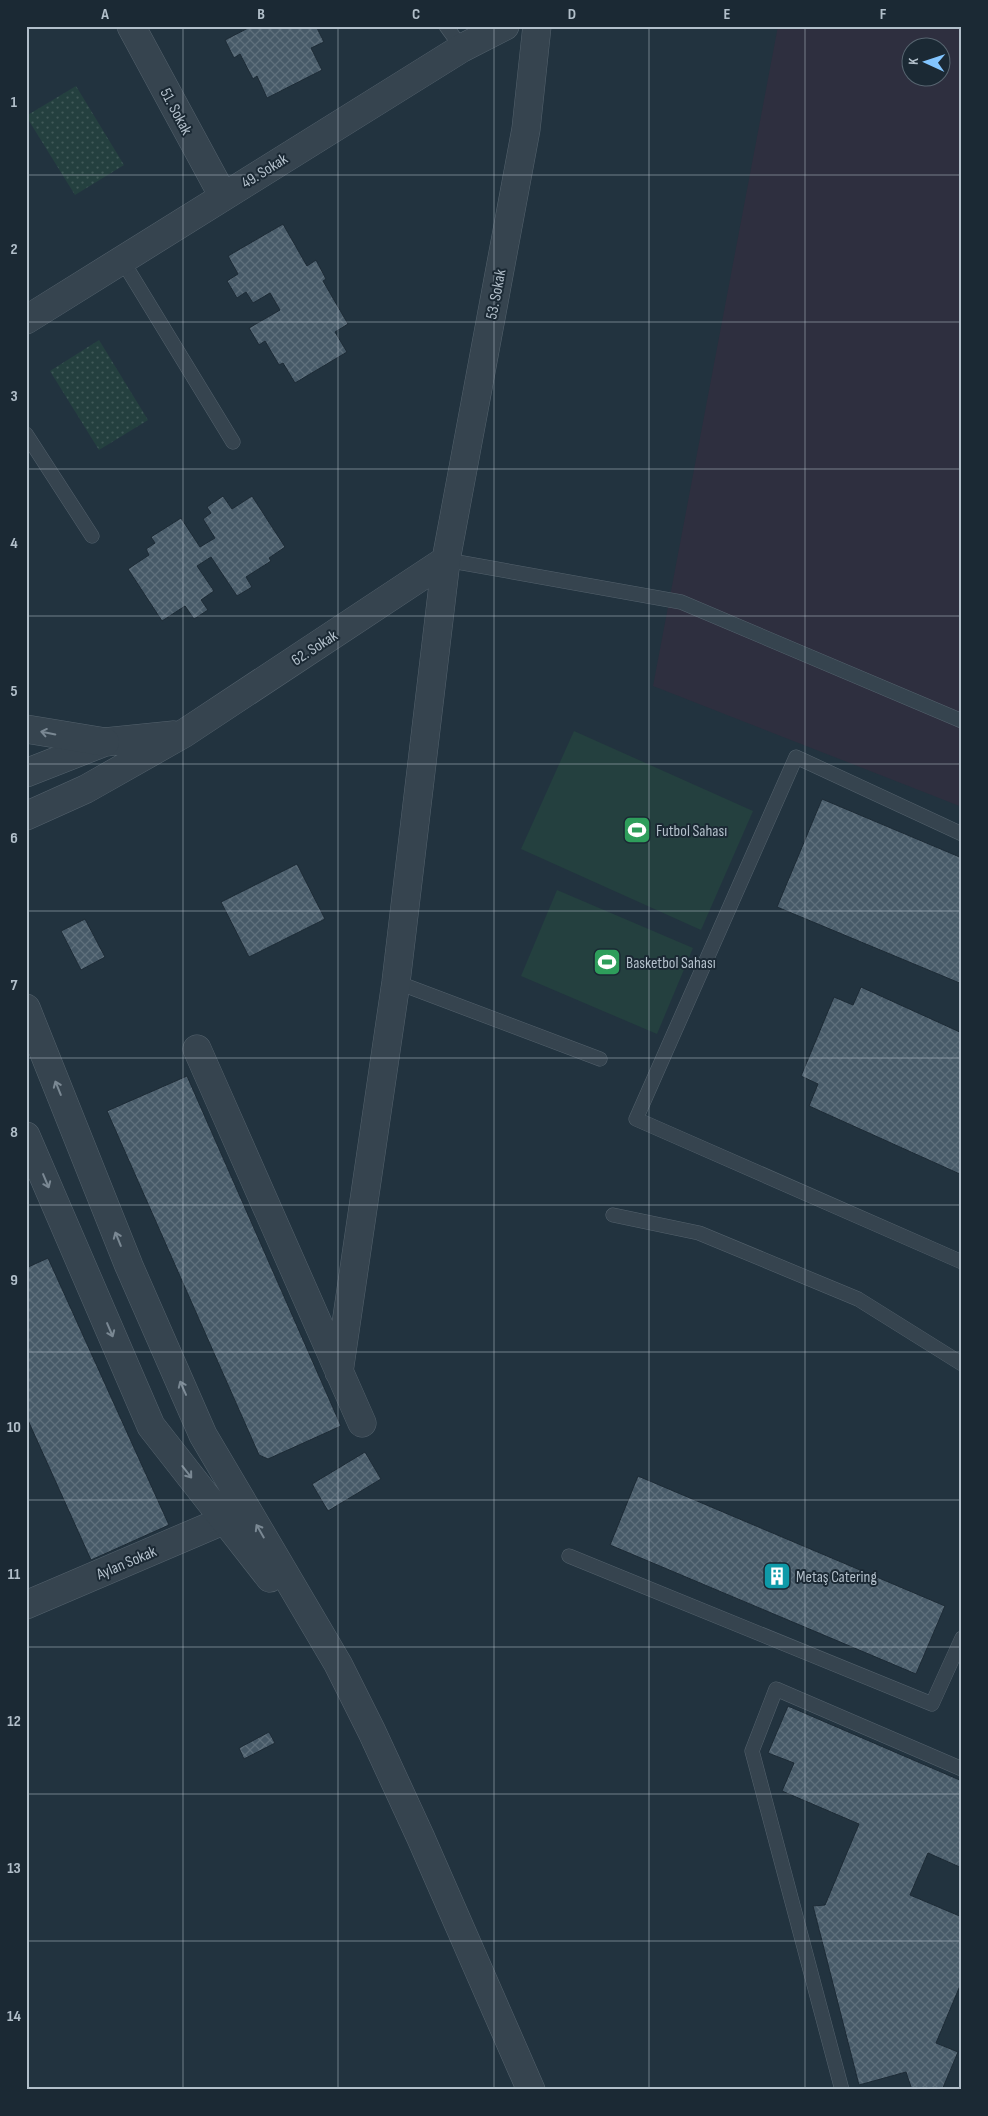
<svg xmlns="http://www.w3.org/2000/svg" width="988" height="2116" font-family="'Sofia Sans Condensed',sans-serif">
  <defs>
    <pattern id="park-dots" width="8" height="8" patternUnits="userSpaceOnUse" patternTransform="scale(1.25)"><rect width="8" height="8" fill="#24403f"/><path d="M2 2h.1M6 6h.1" fill="none" stroke="#415a59" stroke-width="1.8" stroke-linecap="round"/></pattern>
    <pattern id="building-cross-hatch" width="8" height="8" patternUnits="userSpaceOnUse" patternTransform="scale(1.25)"><rect width="8" height="8" fill="#475a68"/><path d="M0 0l8 8M0 8l8-8" fill="none" stroke="#5f707c"/></pattern>
  </defs>
  <rect width="100%" height="100%" fill="#22333f"/>
  <path fill="#2e2f3f" fill-rule="evenodd" d="M778 26H962V807L653 686ZM910 48H940V78H910Z"/>
  <path fill="url(#park-dots)" d="M76 86 124 165 75 195 26 116Z
    M99 340 148 420 99 450 50 371Z"/>
  <path fill="#24403f" d="M574 731 753 811 701 930 521 849Z
    M557 890 693 948 657 1034 521 976Z"/>
  <path fill="url(#building-cross-hatch)" stroke="#1d2b36" d="M252 26H316L324 42 311 48 322 70 267 98 257 76 253 79 240 54 234 58 225 40Z
    M283 224 307 266 316 260 326 279 323 281 348 324 335 332 347 352 295 383 283 363 279 365 265 341 259 345 249 328 280 310 270 293 253 303 246 292 237 298 227 281 238 274 228 256Z
    M223 496 232 509 252 496 285 547 269 558 271 561 246 577 252 587 237 596 211 557 197 566 214 591 201 600 208 610 194 619 185 606 162 621 128 569 149 555 146 549 155 543 151 537 181 518 200 547 215 538 203 519 211 513 207 507Z
    M822 799 962 858V984L777 907Z
    M297 864 325 919 249 957 221 902Z
    M85 919 105 957 81 970 61 931Z
    M861 987 962 1033V1175L809 1106 818 1084 801 1076 834 997 853 1005Z
    M187 1076 341 1426 268 1459 259 1455 107 1111Z
    M48 1258 169 1525 91 1560 26 1416V1268Z
    M365 1452 381 1479 328 1511 312 1484Z
    M638 1476 945 1606 916 1674 610 1545Z
    M788 1706 962 1781V1868L928 1853 910 1895 962 1917V1981L936 2043 958 2052 942 2090H912L906 2072 859 2085 813 1906 825 1905 859 1824 782 1791 794 1763 768 1753Z
    M269 1732 275 1743 244 1759 239 1748Z"/>
  <g fill="none" stroke-linecap="round" stroke-linejoin="round">
    <g stroke="#54626d" stroke-width="15">
      <path id="service" d="M446 26 462 48
        M122 260 233 442
        M26 434 92 536
        M446 560 681 602 962 721
        M962 834 796 757 636 1119 962 1262
        M396 982 600 1059
        M613 1215 699 1233 858 1299 962 1364
        M569 1556 932 1704 962 1638
        M842 2090 752 1751 776 1689 962 1769"/>
    </g>
    <g stroke="#54626d" stroke-width="29">
      <path id="minor" d="M131 26 223 196
        M26 320 462 48 505 26
        M26 773 105 742 174 735
        M26 816 86 789 183 734 446 560
        M197 1049 362 1423
        M339 1372 396 982 446 560 526 129 537 26
        M26 1605 225 1520"/>
    </g>
    <g stroke="#54626d" stroke-width="29">
      <path id="tertiary" d="M26 729 105 742
        M26 1008 129 1266 203 1435 338 1664 372 1732 420 1836 531 2090
        M26 1136 151 1426 270 1578"/>
    </g>
    <use href="#service" stroke="#36444f" stroke-width="14"/>
    <use href="#minor" stroke="#36444f" stroke-width="28"/>
    <use href="#tertiary" stroke="#36444f" stroke-width="28"/>
  </g>
  <defs><path id="oneway-shaft" d="M-6 0H5M1.5-3L5.5 0L1.5 3" fill="none" stroke-width="1.6" stroke-linecap="round" stroke-linejoin="round" transform="scale(1.25)"/></defs>
  <g stroke="#7a8893">
    <use href="#oneway-shaft" transform="translate(48 733) rotate(-169)"/>
    <use href="#oneway-shaft" transform="translate(58 1088) rotate(-112)"/>
    <use href="#oneway-shaft" transform="translate(46 1181) rotate(67)"/>
    <use href="#oneway-shaft" transform="translate(118 1239) rotate(-112)"/>
    <use href="#oneway-shaft" transform="translate(110 1330) rotate(67)"/>
    <use href="#oneway-shaft" transform="translate(183 1388) rotate(-114)"/>
    <use href="#oneway-shaft" transform="translate(187 1472) rotate(52)"/>
    <use href="#oneway-shaft" transform="translate(260 1531) rotate(-120)"/>
  </g>
  <path fill="none" stroke="#b2bfca" stroke-width="1" stroke-opacity="0.55" d="M183 26V2090M338 26V2090M494 26V2090M649 26V2090M805 26V2090M26 175H962M26 322H962M26 469H962M26 616H962M26 764H962M26 911H962M26 1058H962M26 1205H962M26 1352H962M26 1500H962M26 1647H962M26 1794H962M26 1941H962"/>
  <defs>
    <g id="stadium-square" transform="scale(1.4375)"><rect x="-9" y="-9" width="18" height="18" rx="4" fill="#2e9e5b" stroke="#1b2934"/><path d="M0-5a6.5 5 0 1 0 0 10a6.5 5 0 1 0 0-10ZM-3.5-1.8h7v3.6h-7Z" fill="#fff"/></g>
    <g id="building-square" transform="scale(1.4375)"><rect x="-9" y="-9" width="18" height="18" rx="4" fill="#0f9aa8" stroke="#1b2934"/><path d="M-4-6H4V6H1V3H-1V6H-4ZM-2.5-4.3h1.7v1.8h-1.7ZM.8-4.3h1.7v1.8H.8ZM-2.5-1h1.7V.8h-1.7ZM.8-1h1.7V.8H.8Z" fill="#fff"/></g>
  </defs>
  <g fill-rule="evenodd">
    <use href="#stadium-square" x="637" y="830"/>
    <use href="#stadium-square" x="607" y="962"/>
    <use href="#building-square" x="777" y="1576"/>
  </g>
  <g text-anchor="middle" stroke-width="4" stroke-linejoin="round" paint-order="stroke">
    <g font-size="16" fill="#b2bfca" stroke="#1b2934">
      <text transform="translate(177 111) rotate(62)" y="6">51. Sokak</text>
      <text transform="translate(264 170) rotate(-32)" y="6">49. Sokak</text>
      <text transform="translate(495 294) rotate(-79)" y="6">53. Sokak</text>
      <text transform="translate(314 647) rotate(-33)" y="6">62. Sokak</text>
      <text transform="translate(126 1562) rotate(-23)" y="6">Aylan Sokak</text>
    </g>
    <g font-size="16" fill="#b2bfca" stroke="#1b2934" text-anchor="start">
      <text x="656" y="836">Futbol Sahası</text>
      <text x="626" y="968">Basketbol Sahası</text>
      <text x="796" y="1582">Metaş Catering</text>
    </g>
  </g>
  <rect width="988" height="2116" fill="none" stroke="#1b2934" stroke-width="55"/>
  <g transform="translate(926 62) rotate(273)"><circle r="24" fill="#1b2934" stroke="#576570"/>
  <path d="M0-4L9 19L0 12L-9 19Z" fill="#82c5ff"/>
  <text y="-8" font-size="14" font-weight="bold" text-anchor="middle" fill="#b2bfca">K</text>
  </g>
  <rect x="28" y="28" width="932" height="2060" fill="none" stroke="#b2bfca" stroke-width="2"/>
  <g font-size="16" text-anchor="middle" font-weight="bold" fill="#b2bfca">
    <text x="105" y="19">A</text>
    <text x="261" y="19">B</text>
    <text x="416" y="19">C</text>
    <text x="572" y="19">D</text>
    <text x="727" y="19">E</text>
    <text x="883" y="19">F</text>
    <text x="14" y="107">1</text>
    <text x="14" y="254">2</text>
    <text x="14" y="401">3</text>
    <text x="14" y="548">4</text>
    <text x="14" y="696">5</text>
    <text x="14" y="843">6</text>
    <text x="14" y="990">7</text>
    <text x="14" y="1137">8</text>
    <text x="14" y="1285">9</text>
    <text x="14" y="1432">10</text>
    <text x="14" y="1579">11</text>
    <text x="14" y="1726">12</text>
    <text x="14" y="1873">13</text>
    <text x="14" y="2021">14</text>
  </g>
</svg>
